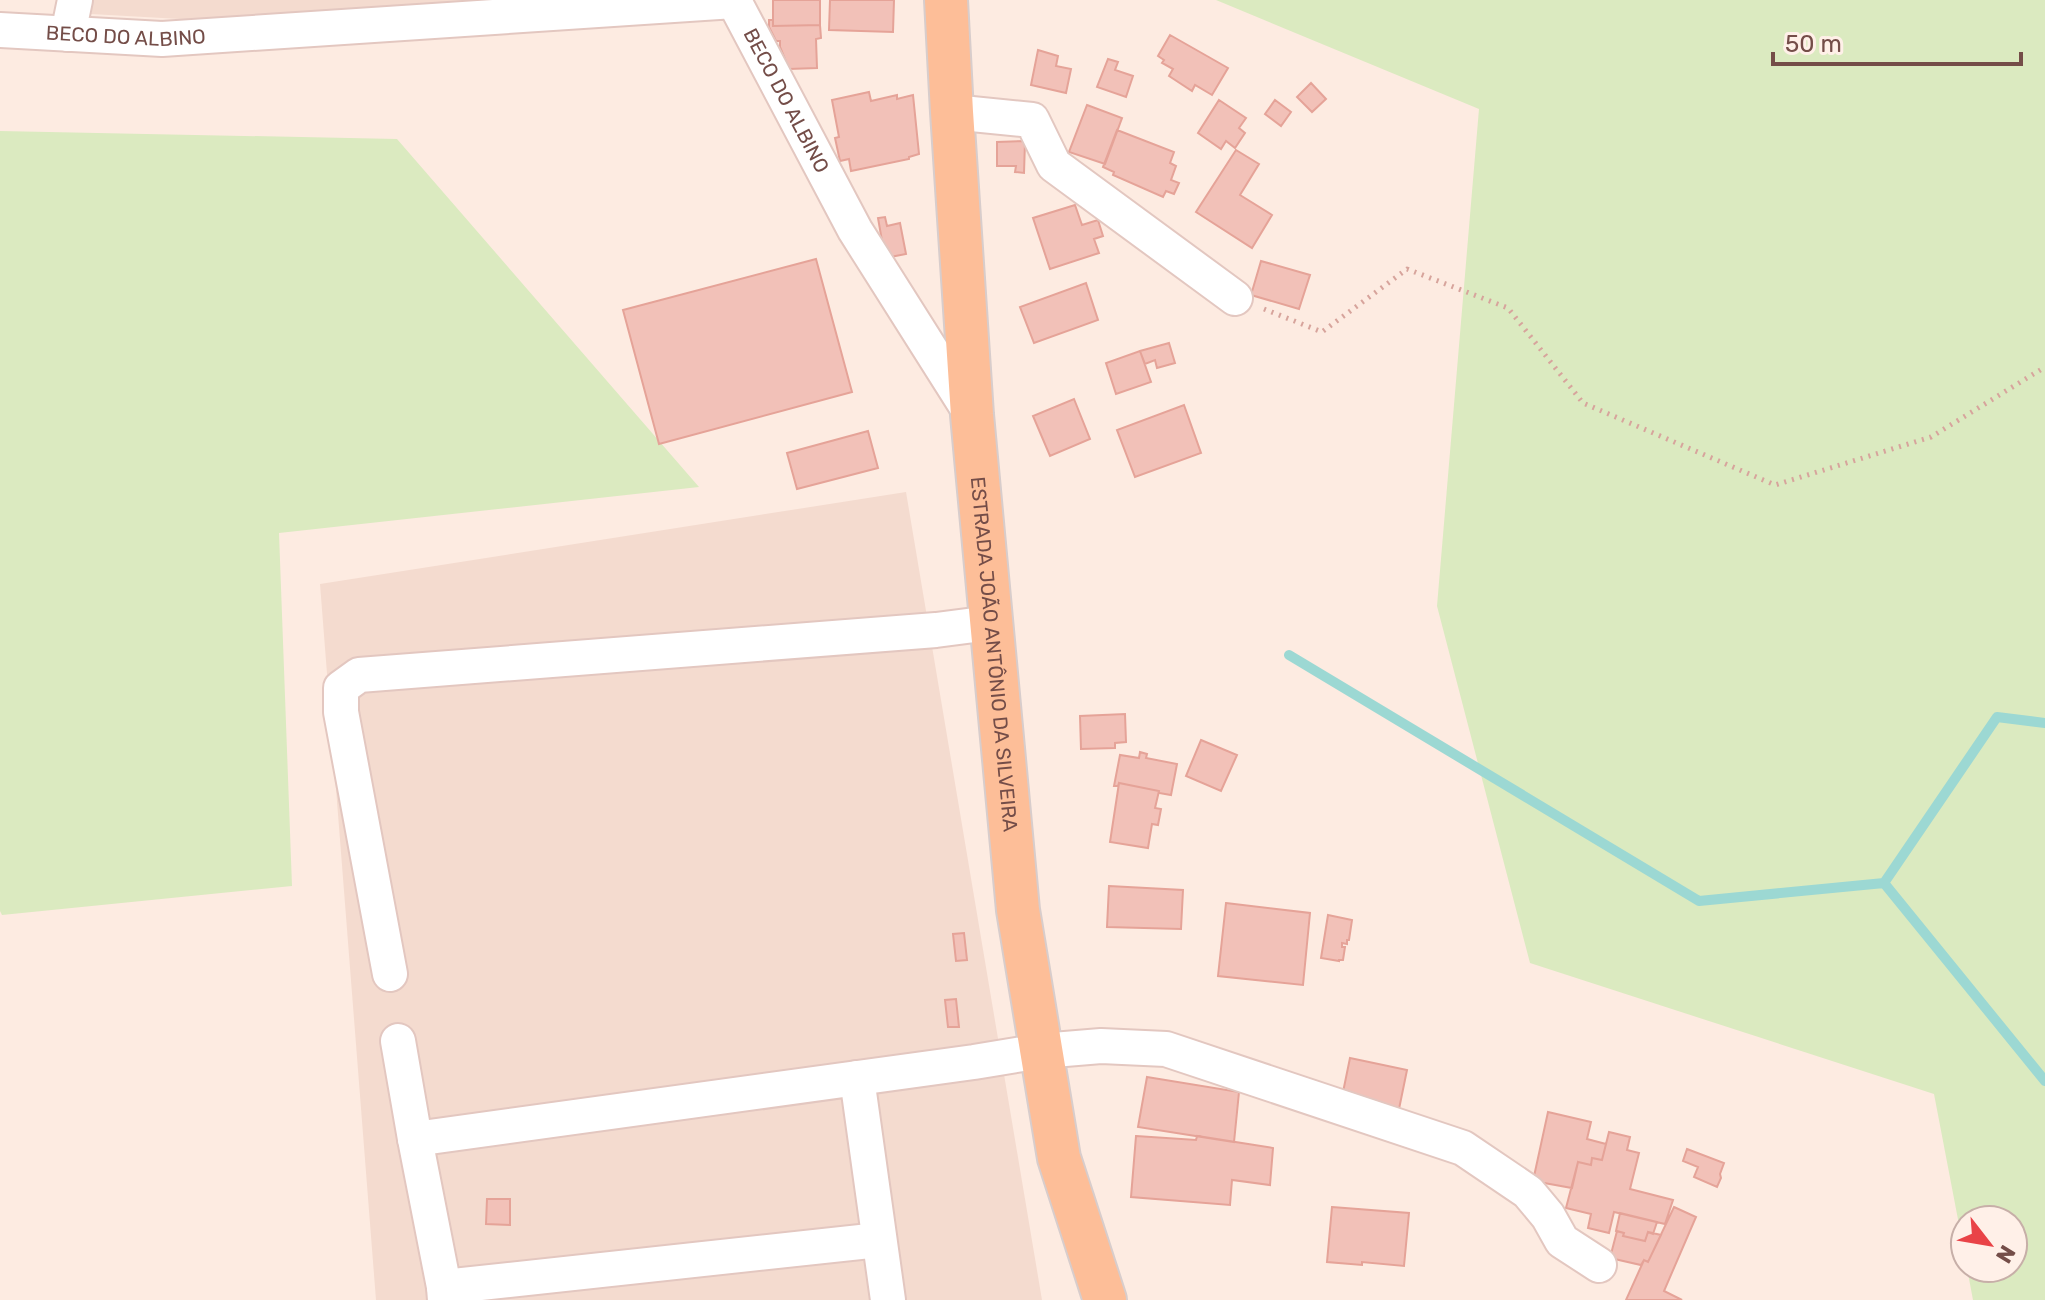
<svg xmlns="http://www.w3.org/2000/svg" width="2045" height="1300" font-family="Rubik,sans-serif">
  <rect width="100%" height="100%" fill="#fdebe1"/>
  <path fill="#f4dbcf" d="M93 0H510L198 20 91 14Z
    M906 492 1042 1300H376L320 584Z"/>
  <path fill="#dbeac0" d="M1216 0H2045V1300H1973L1967 1268H2013V1220H1965V1256L1934 1094 1530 963 1437 606 1479 109Z
    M0 131 397 139 699 487 279 533 292 886 2 915 0 911Z"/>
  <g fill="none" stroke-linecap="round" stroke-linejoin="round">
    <path stroke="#9cd8d3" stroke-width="10" d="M1289 655 1699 901 1884 883 1997 717 2045 723
      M1884 883 2045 1081"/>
  </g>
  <path fill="#f2c1b8" stroke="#e5a398" stroke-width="2" d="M773 0H820V25L773 26Z
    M830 0H894L893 32 829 30Z
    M769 20H773V26L820 25 821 38 816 39 817 68 789 69 780 47V41H776L769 27Z
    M1170 35 1228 68 1212 95 1195 85 1192 91 1169 76 1173 69 1162 63 1164 60 1158 56Z
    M1038 50 1058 56 1056 66 1071 69 1066 93 1031 85Z
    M1108 59 1118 62 1115 70 1133 76 1126 97 1097 87Z
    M1311 83 1326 99 1312 112 1297 97Z
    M869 92 871 101 897 95V99L913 95 919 154 909 157V159L851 171 849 159 840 161 835 138 839 137 832 100Z
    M1219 100 1246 118 1239 128 1245 133 1235 148 1226 141 1221 149 1198 133Z
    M1275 100 1291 112 1281 126 1265 114Z
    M1087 105 1122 118 1105 164 1069 152Z
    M1117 130 1174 152 1170 163 1176 166 1171 180 1179 183 1174 194 1166 191 1163 197 1113 175 1114 172 1103 167Z
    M1025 141 1024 173 1015 172 1016 166H997V142Z
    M1236 150 1259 164 1240 195 1272 215 1252 248 1196 212Z
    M1075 205 1082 225 1098 220 1103 236 1094 239 1099 253 1050 269 1033 218Z
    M885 217 887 226 900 223 906 254 885 258 878 218Z
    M816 259 852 392 659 444 623 310Z
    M1261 261 1310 275 1299 309 1251 295Z
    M1086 283 1098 320 1034 343 1020 307Z
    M1169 343 1175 363 1157 368 1155 360 1145 364 1140 351Z
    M1140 351 1151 382 1116 394 1106 363Z
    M1074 399 1090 439 1050 456 1033 416Z
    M1184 405 1201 453 1135 477 1117 430Z
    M868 431 878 468 797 489 787 453Z
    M1125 714 1126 742 1115 743V748L1081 749 1080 716Z
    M1201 740 1237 755 1221 791 1186 776Z
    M1140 752 1147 754 1146 758 1177 764 1171 795 1159 793V791L1119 783 1118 786H1114L1120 755 1139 758Z
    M1119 783 1159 791 1155 808 1161 809 1158 825 1152 824 1148 848 1110 842Z
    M1109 886 1183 890 1181 929 1107 927Z
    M1226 903 1310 913 1303 985 1218 976Z
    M1328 915 1352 920 1349 940H1347V944L1342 943V947H1345L1343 960H1339V961L1321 958Z
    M964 933 967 960 956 961 953 934Z
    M956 999 959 1027H948L945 1000Z
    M1350 1058 1407 1070 1399 1109 1342 1097Z
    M1147 1077 1239 1092 1234 1142 1138 1127Z
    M1548 1112 1591 1122 1587 1139 1606 1144 1602 1160 1592 1158 1591 1165 1578 1162 1572 1188 1533 1181Z
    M1609 1132 1630 1137 1627 1150 1639 1153 1630 1189 1673 1200 1665 1224 1614 1212 1609 1233 1588 1228 1591 1214 1566 1208 1578 1162 1591 1165 1592 1158 1602 1160Z
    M1136 1136 1196 1140 1197 1136 1273 1148 1270 1185 1232 1180 1230 1205 1131 1197Z
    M1687 1149 1724 1163 1720 1174 1721 1178 1717 1187 1694 1177 1698 1167 1683 1161Z
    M487 1199H510V1225L486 1224Z
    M1332 1207 1409 1213 1404 1266 1362 1262V1265L1327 1262Z
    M1674 1207 1696 1217 1664 1291 1682 1300H1626L1644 1260 1648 1262Z
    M1620 1213 1657 1222 1653 1234 1648 1232 1645 1241 1623 1236 1624 1233 1616 1231Z
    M1617 1231 1624 1233 1623 1236 1645 1241 1648 1232 1661 1235 1648 1262 1644 1260 1641 1265 1610 1258Z"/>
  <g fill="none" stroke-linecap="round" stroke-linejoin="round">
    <g stroke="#e3c7c0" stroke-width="38">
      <g id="minor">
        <path id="s1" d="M0 30 162 39 734 1 855 230 972 415"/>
        <path d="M68 34 75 0"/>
        <path d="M952 112 1032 120 1054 165 1235 298"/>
        <path d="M390 974 341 712V688L359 675 936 630 990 623"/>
        <path d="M398 1041 415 1139 974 1062 1041 1051 1101 1046 1166 1049 1463 1148 1528 1192 1548 1216 1562 1241 1599 1265"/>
        <path d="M857 1078 888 1300"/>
        <path d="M415 1139 444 1287"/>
        <path d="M445 1300 444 1287 879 1240"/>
      </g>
    </g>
    <g stroke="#d8cdcc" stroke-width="46">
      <g id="major">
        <path id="s2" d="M946 0 952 112 972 415 1018 910 1059 1158 1105 1300"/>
      </g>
    </g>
    <path stroke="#d7a49c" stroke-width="5" stroke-dasharray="2 6" stroke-linecap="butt" d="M1264 309 1322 332 1407 269 1508 308 1583 403 1775 485 1931 437 2045 367"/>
    <use href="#minor" stroke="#fff" stroke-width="34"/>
    <use href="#major" stroke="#fdbe98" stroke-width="42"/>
  </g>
  <g text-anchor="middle" stroke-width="6" stroke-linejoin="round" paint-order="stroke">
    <g font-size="20" fill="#744d48" stroke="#fff0e8">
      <text dy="7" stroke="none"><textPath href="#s1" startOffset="126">BECO DO ALBINO</textPath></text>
      <text dy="7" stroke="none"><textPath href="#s1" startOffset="848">BECO DO ALBINO</textPath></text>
      <text dy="7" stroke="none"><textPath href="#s2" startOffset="656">ESTRADA JOÃO ANTÔNIO DA SILVEIRA</textPath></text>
    </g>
  </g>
  <g transform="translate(1989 1244) rotate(121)"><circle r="38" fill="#fff0e8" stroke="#c7afa8" stroke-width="2"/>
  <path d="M0-6L14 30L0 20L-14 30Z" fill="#e94347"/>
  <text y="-12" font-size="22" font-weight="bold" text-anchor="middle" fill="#744d48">N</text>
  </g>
  <path d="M1773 52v12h248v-12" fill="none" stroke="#744d48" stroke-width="4"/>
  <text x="1785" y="52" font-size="24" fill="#744d48" stroke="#fff0e8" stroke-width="6" paint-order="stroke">50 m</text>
</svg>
